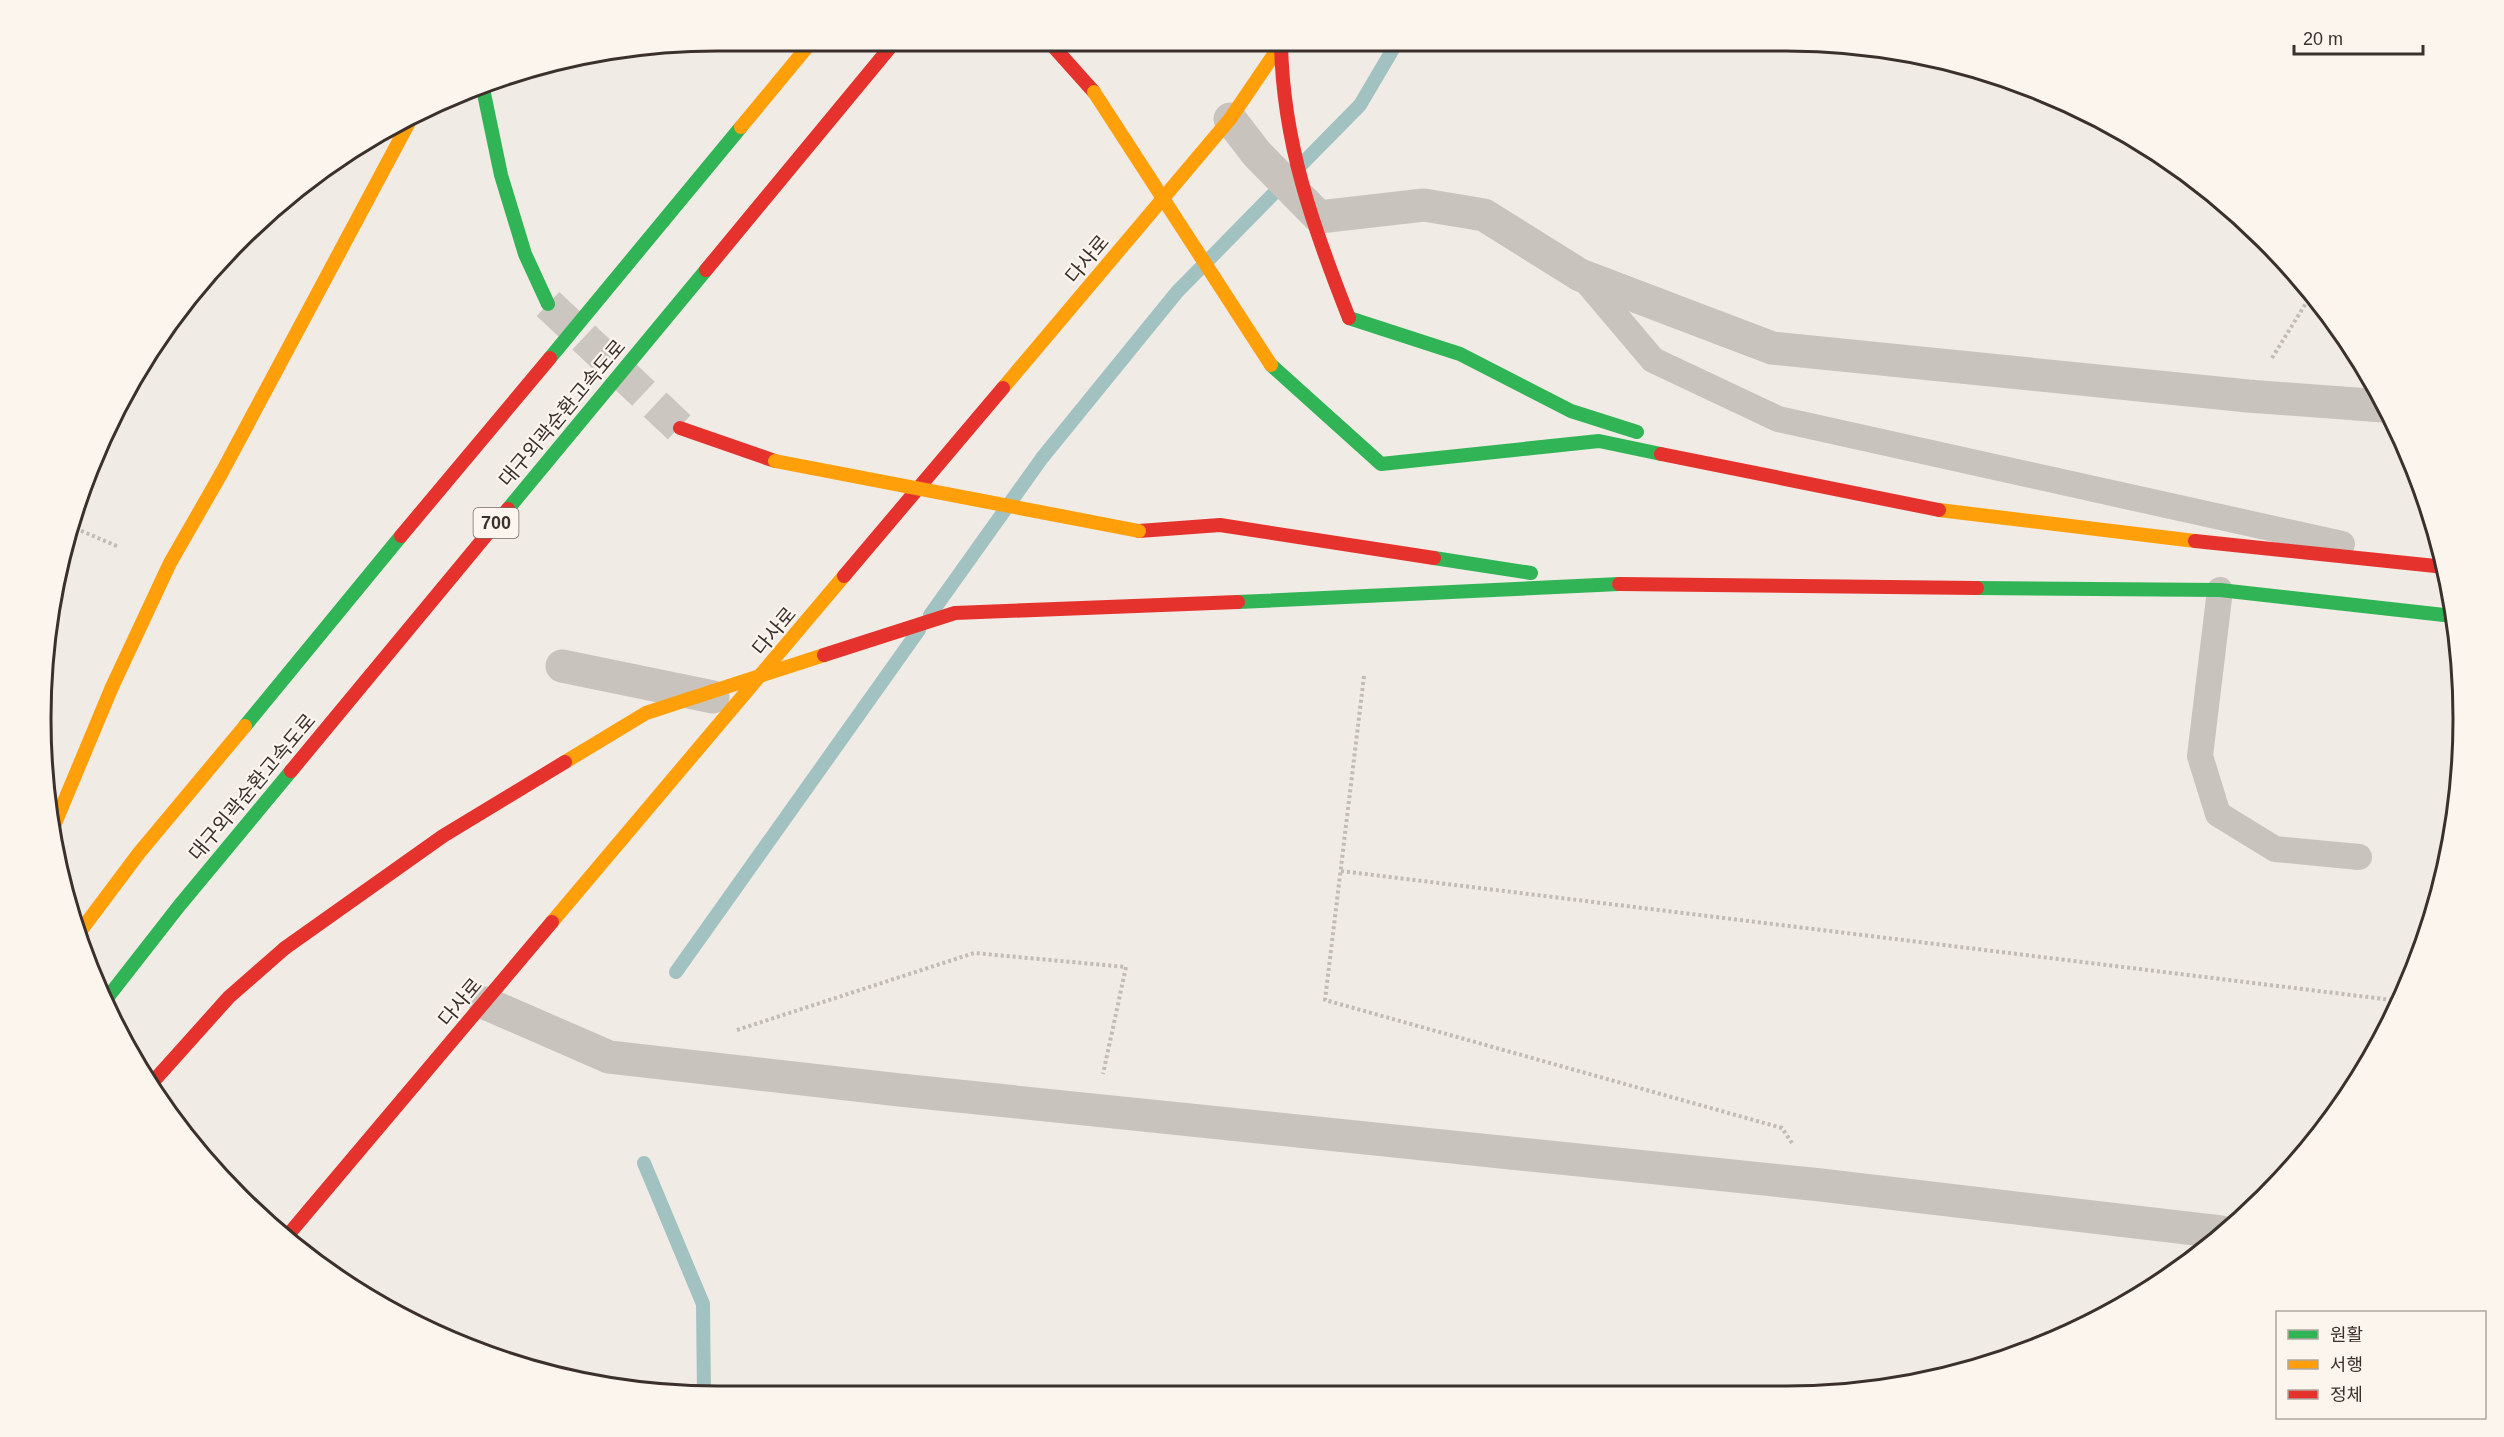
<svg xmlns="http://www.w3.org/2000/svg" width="2504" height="1437" font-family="Helvetica,'Noto Sans KR',sans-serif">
  <rect width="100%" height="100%" fill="#f0ebe5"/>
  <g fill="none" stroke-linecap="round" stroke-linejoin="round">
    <path stroke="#a1c2c1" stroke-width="14" d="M1298 168 1360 105 1396 44
      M930 615 1042 458 1177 292 1285 182
      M676 972 919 630
      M644 1163 703 1304 704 1395"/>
    <path stroke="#ccc6c0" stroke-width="33" stroke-dasharray="33 16" stroke-linecap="butt" d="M548 304 680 428"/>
    <path stroke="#c2bbb6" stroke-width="4" stroke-dasharray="3 3" stroke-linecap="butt" d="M2272 358 2311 295
      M70 526 119 547
      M1364 676 1325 1000 1782 1128 1792 1143
      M1341 871 2400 1001
      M737 1030 974 953 1126 967 1103 1074"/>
    <path stroke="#c9c3be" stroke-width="26" d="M1581 275 1653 360 1778 419 2342 544
      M2220 590 2200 756 2218 814 2275 849 2359 857"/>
    <path stroke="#c9c3be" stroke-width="33" d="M1230 119 1257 154 1319 217 1424 205 1484 215 1580 275 1772 348 2248 396 2383 406
      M562 666 713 697
      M485 1003 609 1057 900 1090 1821 1185 2221 1232"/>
    <path stroke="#30b455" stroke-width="14" d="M482 84 501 175 525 254 548 304
      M1349 318 1460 354 1571 411 1637 432
      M550 358 741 127
      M1271 365 1381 464 1599 441 1661 454
      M508 509 706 270
      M1434 558 1531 573
      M1977 588 2220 590 2453 616
      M1238 602 1619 584
      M245 726 401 536
      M104 1002 179 906 291 771"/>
    <path stroke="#ff9f0a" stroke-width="14" d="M741 127 808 46
      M1003 388 1230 119 1281 44
      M221 474 414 113
      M1939 510 2195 541
      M51 833 112 687
      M552 922 844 576
      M79 933 139 853 245 726"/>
    <path stroke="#e5322d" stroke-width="14" d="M1052 45 1094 92
      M706 270 892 45
      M680 428 775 461
      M1661 454 1939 510
      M1139 531 1220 525 1434 558
      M401 536 550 358
      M2195 541 2445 567
      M844 576 1003 388
      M1619 584 1977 588
      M291 771 508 509
      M151 1084 229 997 285 948
      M288 1235 552 922"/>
    <path stroke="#ff9f0a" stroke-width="14" d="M1094 92 1271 365
      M775 461 1139 531
      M112 687 170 563 221 474
      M565 762 646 713 824 655"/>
    <path stroke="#e5322d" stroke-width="14" d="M1281 44C1283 143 1313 227 1349 318
      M824 655 955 613 1238 602
      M285 948 443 836 565 762"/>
  </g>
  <g text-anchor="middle" stroke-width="4.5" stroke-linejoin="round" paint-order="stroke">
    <rect fill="#fbf5ee" stroke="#756b66" stroke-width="1.5" x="473.5" y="508" width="45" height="30" rx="4.5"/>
    <g font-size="18" font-weight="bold" fill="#3b302b">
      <text x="496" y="529">700</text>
    </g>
    <g font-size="20" fill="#3b302b" stroke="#fbf5ee">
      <text transform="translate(1087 259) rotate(-50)" y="7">다사로</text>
      <text transform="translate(562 413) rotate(-50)" y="7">대구외곽순환고속도로</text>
      <text transform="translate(774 631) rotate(-50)" y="7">다사로</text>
      <text transform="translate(252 787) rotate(-50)" y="7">대구외곽순환고속도로</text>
      <text transform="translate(460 1002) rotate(-50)" y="7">다사로</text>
    </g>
  </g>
  <path d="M0 0H2504V1437H0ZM718 51H1786A667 667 0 0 1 2453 718V719A667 667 0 0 1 1786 1386H718A667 667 0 0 1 51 719V718A667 667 0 0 1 718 51Z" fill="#fbf5ee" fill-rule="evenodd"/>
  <path fill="none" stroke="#3b302b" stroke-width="3" d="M718 51H1786A667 667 0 0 1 2453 718V719A667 667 0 0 1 1786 1386H718A667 667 0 0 1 51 719V718A667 667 0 0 1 718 51Z"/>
  <rect x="2276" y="1311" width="210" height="108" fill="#fbf5ee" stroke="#aea6a0" stroke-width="1.5"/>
  <rect x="2288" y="1330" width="30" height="9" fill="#30b455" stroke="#aea6a0" stroke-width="1.5"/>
  <text x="2330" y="1341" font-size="18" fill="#3b302b">원활</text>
  <rect x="2288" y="1360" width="30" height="9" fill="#ff9f0a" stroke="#aea6a0" stroke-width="1.5"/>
  <text x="2330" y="1371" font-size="18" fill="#3b302b">서행</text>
  <rect x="2288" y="1390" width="30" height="9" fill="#e5322d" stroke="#aea6a0" stroke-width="1.5"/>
  <text x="2330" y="1401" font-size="18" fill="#3b302b">정체</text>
  <path d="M2294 45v9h129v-9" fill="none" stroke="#3b302b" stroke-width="3"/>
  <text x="2303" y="45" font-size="18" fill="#3b302b" stroke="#fbf5ee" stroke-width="4.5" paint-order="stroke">20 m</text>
</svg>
